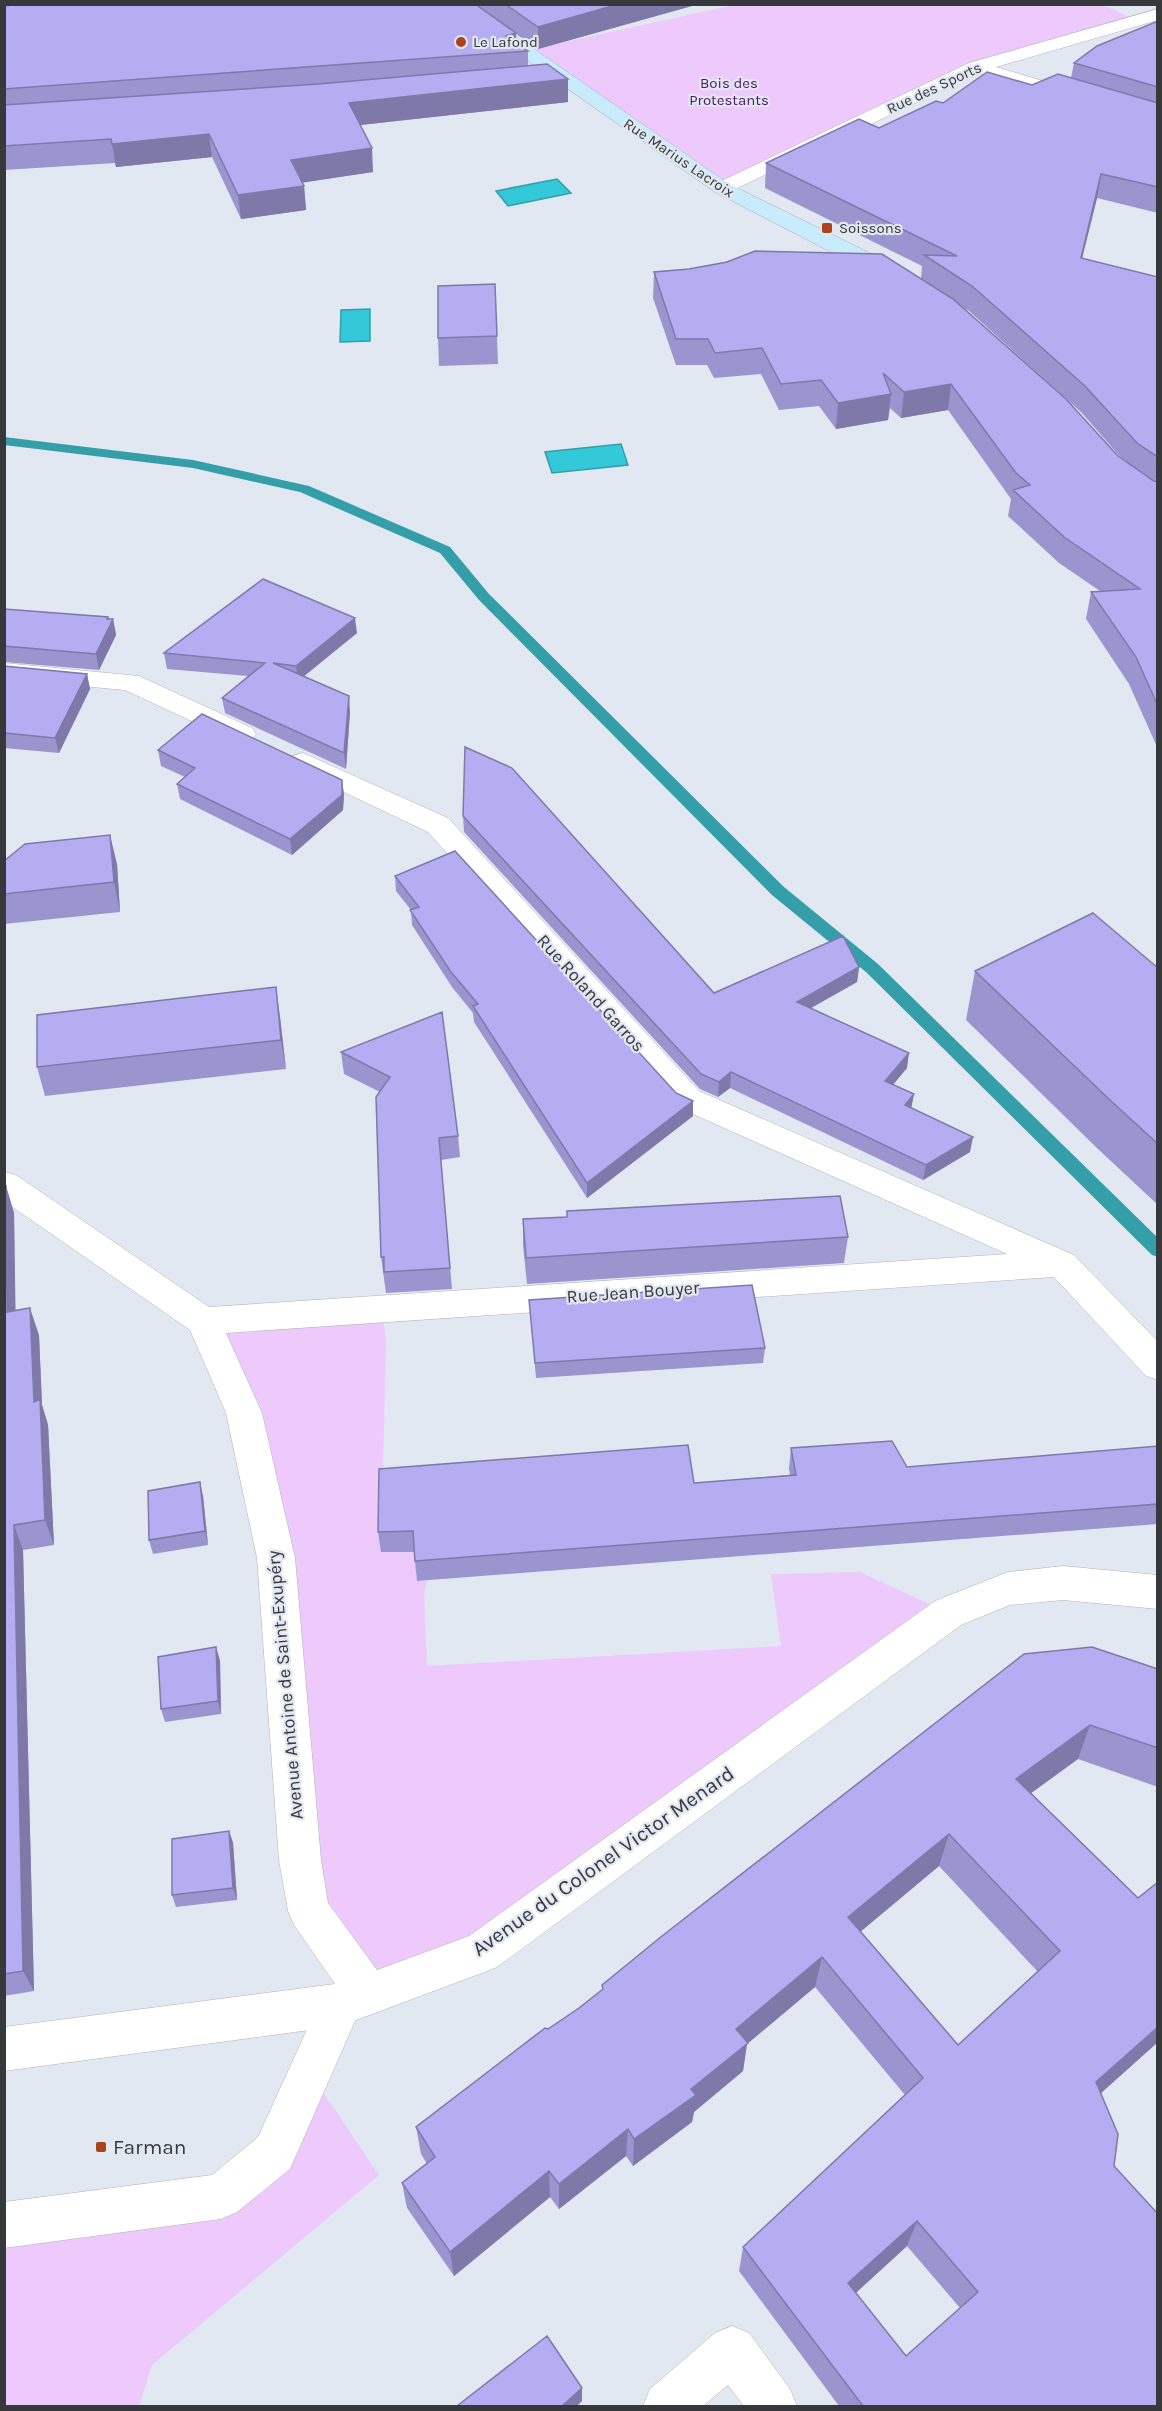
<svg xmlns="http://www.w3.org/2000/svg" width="1162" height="2411" font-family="Karla,sans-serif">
  <rect width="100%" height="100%" fill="#e2e8f2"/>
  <path fill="#edc9fc" d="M1101 4 1135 20 976 67 722 188 524 51 734 5Z
    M382 1309 386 1342 381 1552H415L417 1581H427L424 1594 427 1666 781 1646 771 1574 860 1572 948 1613 482 1952 368 1994 309 1911 278 1602 203 1321Z
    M310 2073 379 2175 152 2365 139 2406H5L4 2225 221 2196Z"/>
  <path fill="#33c9d8" stroke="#349ea9" stroke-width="1.5" d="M557 179 571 193 508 206 496 191Z
    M370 309V341L340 342 341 310Z
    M621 444 628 465 552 473 545 452Z"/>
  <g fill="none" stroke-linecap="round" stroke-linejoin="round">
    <path fill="#349ea9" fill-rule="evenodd" d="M4 437 193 460 309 486 450 547 489 594 784 887 878 964 1158 1238V1257L1152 1255 866 972 772 895 479 600 440 553 300 492 193 468 4 445Z"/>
    <g stroke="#aeb3bc" stroke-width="1">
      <path id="service" d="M340 1984 355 1990 362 2005 290 2169 237 2212 221 2219 4 2248V2202L212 2175 258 2137 325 1990Z"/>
    </g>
    <g stroke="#aeb3bc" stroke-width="1">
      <path id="minor" d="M1158 9V20L996 67 1158 115V127L978 73 729 192H715L712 188 715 184 969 63Z
        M4 663 139 676 252 728 256 734 252 740 242 743 232 740 125 690 4 679Z
        M303 753 448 818 699 1091 1074 1255 1158 1342V1380L1146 1376 1054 1277 226 1333 262 1413 295 1558 321 1860 328 1903 377 1970 469 1936 935 1601 1008 1572 1063 1566 1158 1575V1609L1063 1600 1010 1605 961 1625 497 1967 482 1973 340 2026 4 2071V2027L335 1984 294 1925 288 1911 279 1860 257 1558 226 1413 190 1330 4 1201V1172L16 1175 209 1307 1007 1254 677 1107 428 832 293 768 289 762 293 756Z
        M732 2326 749 2333 790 2389 797 2406H744L728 2385 703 2406H643L650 2389 715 2333Z"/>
    </g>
    <g stroke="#aeb3bc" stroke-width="1">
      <path id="secondary" d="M447 4H469L729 184 886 261 904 275 901 280 893 281 885 280 715 192Z"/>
    </g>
    <use href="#service" fill="#fff" fill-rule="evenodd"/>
    <use href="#minor" fill="#fff" fill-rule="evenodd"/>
    <use href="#secondary" fill="#c9ecfc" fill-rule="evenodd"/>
  </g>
  <path fill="#9b95cf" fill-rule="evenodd" d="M22 4H699L538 49 516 34V43L528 51V66L568 102 360 125 373 172 302 182 304 186 306 210 241 219 212 157 116 167 115 163 4 170V6Z
    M1158 21V213L1097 198 1082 258 1158 277V749L1129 684 1086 619 1091 592 1100 591 1059 563 1008 516 1011 499 948 410 901 418 890 408 888 420 836 429 819 406 779 410 761 374 714 378 707 365H676L653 298 654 272 921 279 922 266 765 188 766 163 879 128 943 103 1032 85 1071 78 1074 63ZM962 307 969 311 1081 412 1123 460 1118 456Z
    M495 284 498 364 439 366 438 338Z
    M4 609 108 617V619H113L116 635 99 670 4 662Z
    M357 633 303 677 350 712 346 769 225 713 222 698 248 676 167 669 164 653Z
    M4 666 87 674 90 689 59 753 4 748Z
    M158 750 342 780 344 795 343 810 292 855 180 799 177 784 185 777 161 766Z
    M463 816 714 993 859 967 857 982 811 1008 907 1068 893 1085 914 1094 911 1108 970 1152 923 1180 730 1088 718 1097 700 1089 464 832Z
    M4 861 117 864 120 912 4 924Z
    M395 876 676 1093 693 1101V1116L587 1198 474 1022 473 1013 452 987 412 925 411 910 396 891Z
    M1158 968V1205L1098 1149 966 1020 975 971Z
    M442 1012 458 1136 460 1157 441 1160 452 1289 386 1293 381 1257 380 1092 344 1074 341 1052Z
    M280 1017 286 1069 45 1096 37 1067Z
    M6 1186 14 1213 15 1311 39 1335 42 1405 48 1425 54 1545 23 1550 34 1991 4 1996V1187Z
    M523 1219 848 1237 844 1263 527 1284 523 1245Z
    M529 1300 765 1348 763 1363 536 1378Z
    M1158 1446V1524L417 1581 414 1552H381L378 1532 694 1483 790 1475 789 1469 791 1448 907 1467Z
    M203 1496 208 1545 153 1554 149 1540Z
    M216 1647 220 1661 221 1714 165 1722 161 1709Z
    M1158 1669V1787L1078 1759 1031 1793 1138 1898 1158 1882V2042L1101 2093 1158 2406H839L739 2271 743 2247 905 2095 815 1987 747 2044 743 2071 694 2112 692 2122 633 2166 626 2156 559 2209 550 2197 454 2276 407 2208 402 2183 427 2164 421 2154 416 2127 548 2029ZM939 1866 1038 1972 958 2045 860 1932ZM907 2246 960 2308 906 2356 856 2293Z
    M229 1831 233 1843 237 1900 176 1907 172 1895Z"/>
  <path fill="#7e79a9" d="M619 4H699L538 49V27Z
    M516 33V52L506 36Z
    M568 79V102L351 126 349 103Z
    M209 134 212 157 116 167 112 144Z
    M372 148 373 172 294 184 291 160Z
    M1101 174 1097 198 1076 283 1081 258Z
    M304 186 306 210 241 219 238 195Z
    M951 384 948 410 901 418 904 392Z
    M891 394 888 420 836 429 838 403Z
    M108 617 110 626 113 619 116 635 99 670 96 654Z
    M355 618 357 633 298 681 296 666Z
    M87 674 90 689 59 753 55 738Z
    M349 696 350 712 346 769 344 753Z
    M342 780 344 795 343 810 292 855 290 839Z
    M110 835 117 864 120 912 114 882Z
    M859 967 857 982 795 1017 797 1002Z
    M276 987 280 1017 286 1069 281 1040Z
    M909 1053 907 1068 883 1096 885 1081Z
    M731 1072 730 1088 718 1097 719 1082Z
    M914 1094 911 1109 905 1105Z
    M693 1101V1116L587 1198V1183Z
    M973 1137 970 1152 923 1180 926 1165Z
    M6 1186 14 1213 16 1338 7 1312Z
    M30 1308 39 1335 42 1405 48 1425 54 1545 45 1520 34 1402Z
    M200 1482 203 1496 208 1545 205 1531Z
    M14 1525 23 1550 34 1991 23 1971Z
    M216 1647 220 1661 221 1714 218 1701Z
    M1090 1725 1078 1759 1005 1812 1016 1779Z
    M229 1831 233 1843 237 1900 233 1888Z
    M949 1834 939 1866 841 1948 848 1917Z
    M822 1957 815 1987 747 2044 743 2071 694 2112 692 2122 633 2166 634 2139 691 2089 736 2029Z
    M1158 2027V2042L1082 2110 1096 2082Z
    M628 2129 626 2156 559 2209V2184Z
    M549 2171 550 2197 454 2276 450 2252Z
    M917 2221 907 2246 840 2307 848 2283Z
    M582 2388V2401L577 2406H562Z"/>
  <path fill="#b4adf1" stroke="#7e79a9" stroke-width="1.5" fill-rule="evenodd" d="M22 4H475L516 33 506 36 528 51 4 89V6Z
    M505 4H619L538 27Z
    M1158 21V87L1074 63 1097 46Z
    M547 64 568 79 349 103 372 148 291 160 304 186 238 195 209 134 112 144 111 139 4 146V105L318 84Z
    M987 72 1032 85 1058 74 1158 103V187L1101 174 1081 258 1158 277V457L1137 443 1085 386 972 286 924 255 957 256 766 163 859 119 879 128 936 101 943 103Z
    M755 251 882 254 953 299 1066 399 1118 456 1154 481 1158 482V706L1136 657 1091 592 1140 589 1064 537 1013 490 1030 485 1016 473 951 384 904 392 883 373 891 394 838 403 821 380 781 384 762 348 715 353 708 339H676L654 272 689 269 727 262Z
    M495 284 497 336 438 338V286Z
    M263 579 355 618 296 666 273 663 349 696 344 753 222 698 265 663 164 653Z
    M4 609 108 617 107 619H113L96 654 4 646Z
    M4 666 87 674 55 738 4 733Z
    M202 714 342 780V795L290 839 177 784 195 768 158 750Z
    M465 747 512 768 714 993 843 936 859 967 797 1002 909 1053 885 1081 914 1094 905 1105 973 1137 926 1165 731 1072 719 1082 701 1074 463 816Z
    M110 835 114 882 4 894V861L25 844Z
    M455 851 676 1093 693 1101 587 1183 473 1006 478 1004 451 972 410 910 419 907 395 876Z
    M1093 913 1158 968V1144L1111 1101 975 971Z
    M276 987 281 1040 37 1067V1015Z
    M442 1012 458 1136 439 1138 450 1268 384 1272V1257H381L376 1097 390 1077 341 1052Z
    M6 1186 7 1312 30 1308 34 1402 40 1399 45 1520 14 1525 23 1971 4 1974V1187Z
    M840 1196 848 1237 526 1258 523 1219 567 1217V1211Z
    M752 1285 765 1348 535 1363 529 1300Z
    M892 1441 907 1467 1158 1446V1504L415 1561 413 1531 378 1532 379 1469 688 1445 694 1483 796 1475 791 1448Z
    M200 1482 205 1531 149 1540 148 1491Z
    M216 1647 218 1701 161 1709 158 1657Z
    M1092 1647 1158 1669V1748L1090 1725 1016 1779 1138 1898 1158 1882V2027L1096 2082 1118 2134 1114 2166 1158 2214V2406H863L743 2247 923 2078 822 1957 736 2029 748 2043 691 2089 696 2095 634 2139 628 2129 559 2184 549 2171 450 2252 402 2183 435 2157 416 2127 545 2028 548 2029 579 2008 603 1989 602 1985 662 1936 1024 1654ZM949 1834 1060 1951 958 2045 848 1917ZM917 2221 978 2292 906 2356 848 2283Z
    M229 1831 233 1888 172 1895V1839Z
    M547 2336 582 2388 562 2406H457Z"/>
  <g fill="#aa441c" stroke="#e2e8f2" stroke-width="2">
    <circle cx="461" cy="42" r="6"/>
    <rect x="821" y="222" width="12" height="12" rx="3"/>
    <rect x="95" y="2141" width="12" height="12" rx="3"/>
  </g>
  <g text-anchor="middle" stroke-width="4.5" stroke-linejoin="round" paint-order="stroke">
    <g font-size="15" fill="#36383c" stroke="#e2e8f2" text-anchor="start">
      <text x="473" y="47">Le Lafond</text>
      <text x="839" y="233">Soissons</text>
    </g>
    <g font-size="15" fill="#58126d" stroke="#e2e8f2">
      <text x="729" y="88">Bois des<tspan x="729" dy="17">Protestants</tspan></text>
    </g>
    <g font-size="15" fill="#36383c" stroke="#e2e8f2">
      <text transform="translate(934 88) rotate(-25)" y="5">Rue des Sports</text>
      <text transform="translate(679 158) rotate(34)" y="5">Rue Marius Lacroix</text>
    </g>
    <g font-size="18" fill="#36383c" stroke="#e2e8f2">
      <text transform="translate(591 993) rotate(48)" y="6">Rue Roland Garros</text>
      <text transform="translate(633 1292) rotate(-4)" y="6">Rue Jean Bouyer</text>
      <text transform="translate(285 1685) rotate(-95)" y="6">Avenue Antoine de Saint-Exupéry</text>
    </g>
    <g font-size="21" fill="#36383c" stroke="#e2e8f2">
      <text transform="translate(603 1861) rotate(-35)" y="7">Avenue du Colonel Victor Menard</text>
    </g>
    <g font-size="21" fill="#36383c" stroke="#e2e8f2" text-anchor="start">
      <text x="113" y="2154">Farman</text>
    </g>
  </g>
  <rect width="1162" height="2411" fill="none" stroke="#36383c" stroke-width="12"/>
</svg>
